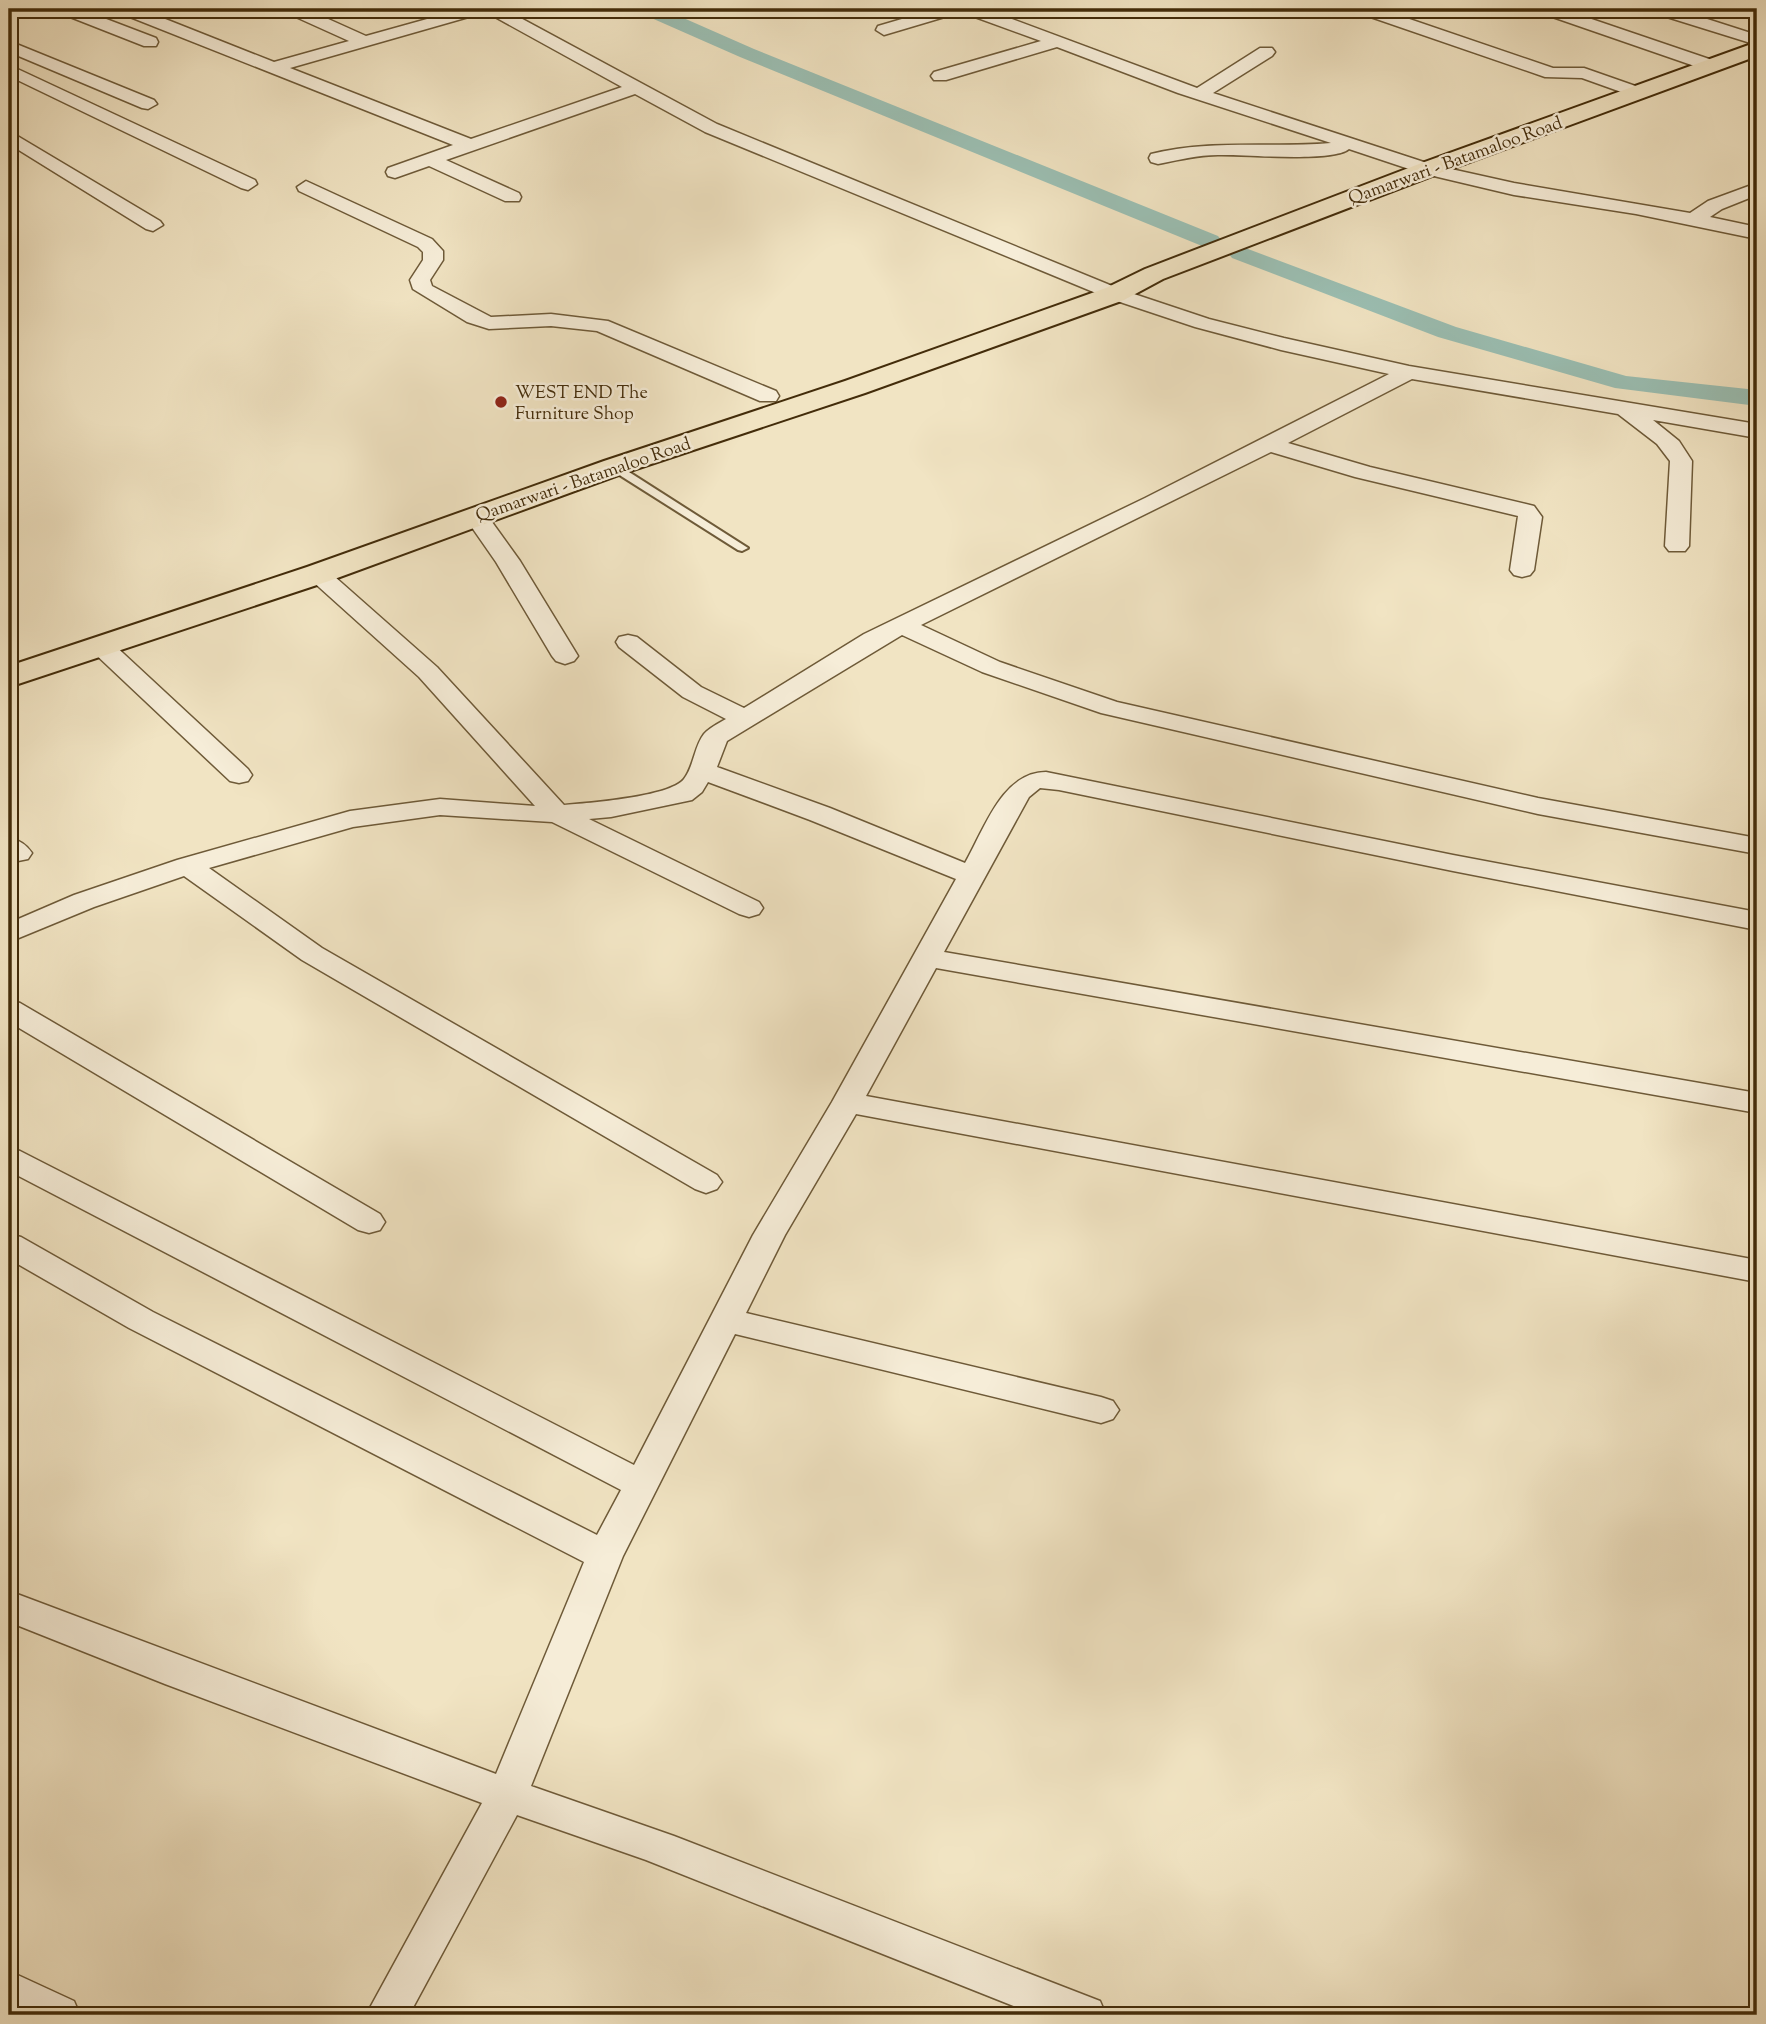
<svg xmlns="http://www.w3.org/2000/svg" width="1766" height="2024" font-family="'Sorts Mill Goudy',serif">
  <rect width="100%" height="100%" fill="#f1e4c3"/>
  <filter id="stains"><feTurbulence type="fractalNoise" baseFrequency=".00286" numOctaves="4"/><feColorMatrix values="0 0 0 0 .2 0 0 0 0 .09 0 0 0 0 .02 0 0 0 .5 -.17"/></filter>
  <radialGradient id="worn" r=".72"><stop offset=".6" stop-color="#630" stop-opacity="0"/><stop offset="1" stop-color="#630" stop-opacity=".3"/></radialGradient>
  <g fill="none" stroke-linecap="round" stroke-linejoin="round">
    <path fill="#9bbfb3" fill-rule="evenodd" d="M637 9H663L754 49 1218 236 1222 241 1218 246H1202L740 57 640 13Z
      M1240 246 1456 327 1626 376 1757 390V406L1615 388 1438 337 1232 258 1228 253 1232 248Z"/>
    <g stroke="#6e5a38" stroke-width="4">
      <path id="lane" d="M614 464 618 465 748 548 742 551 738 550 610 469 609 467Z"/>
    </g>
    <g stroke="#6e5a38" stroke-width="3">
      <path id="street" d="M58 9H80L156 38 158 42 156 46H144L60 13Z
        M118 9H140L274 62 349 41 287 13 285 9H306L366 36 463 9H504L717 124 1122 290 1209 319 1284 338 1409 366 1757 424V438L1653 420 1679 441 1692 461 1689 546 1685 551H1669L1665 546 1670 461 1657 444 1618 414 1412 379 1288 443 1370 467 1534 506 1542 517 1534 570 1530 575 1522 577 1514 575 1510 570 1518 516 1355 477 1271 452 921 625 1000 662 1117 702 1538 798 1757 838V854L1538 814 1101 713 982 672 902 635 727 741 717 767 830 808 965 863C984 830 1002 772 1046 772L1453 855 1757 912V930L1453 871 1059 790 1040 788 1029 797 944 952 1757 1093V1113L936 968 866 1096 1757 1260V1282L856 1114 785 1235 746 1313 1101 1397 1113 1401 1119 1410 1113 1419 1101 1423 735 1334 623 1556 531 1786 674 1836 1100 2001 1106 2015H1036L646 1860 517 1815 409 2015H366L482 1803 165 1684 9 1622V1591L496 1774 584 1562 129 1328 9 1259V1234L21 1237 153 1312 597 1535 621 1490 9 1171V1148L20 1151 634 1465 753 1235 832 1102 956 879 810 820 708 782 702 792 692 800 611 817 589 819 759 902 763 908 759 914 749 917 739 914 552 822 440 815 353 827 209 868 322 948 717 1175 722 1182 717 1189 706 1193 695 1189 302 960 184 876 94 907 9 942V923L74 895 177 860 350 811 440 799 535 806 419 677 310 579 306 574 310 569 318 567 326 569 437 667 564 805C588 803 670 797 684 779 694 766 694 747 704 734 709 728 719 723 726 719L683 697 619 647 616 642 619 637 628 635 637 637 701 687 744 708 864 634 1145 498 1389 374 1281 350 1195 327 1108 298 705 132 635 94 446 160 519 193 521 197 519 201H505L429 166 395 178 388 176 386 172 388 168 453 145 120 13ZM486 12 622 87 471 139 290 68Z
        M936 9H960L958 13 884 35 876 30 878 26Z
        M962 9H985L1197 88 1260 48H1272L1275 52 1272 56 1213 93 1433 165 1514 183 1690 213 1708 201 1757 183V195L1722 209 1710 217 1757 227V239L1636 214 1514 195 1421 173 1349 149C1332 163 1244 154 1218 155 1198 155 1178 160 1158 164L1151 162 1149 158 1151 154C1211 139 1271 148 1331 143L1178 93 1057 47 946 80H934L931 76 934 72 1041 41 964 13Z
        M1357 9H1380L1553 68H1584L1644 89 1647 93 1638 98 1582 78 1545 77 1359 13Z
        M1539 9H1562L1718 62 1721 66 1712 71 1706 70 1541 13Z
        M1652 9H1676L1757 35V45L1654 13Z
        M9 41 154 100 157 104 148 109 142 108 9 52Z
        M9 65 255 180 257 184 248 190 241 188 9 76Z
        M9 131 160 221 163 225 153 231 146 229 9 144Z
        M306 181 432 239 443 251V260L430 280 432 286 491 317 551 314 608 321 776 391 779 396 776 401H760L597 331 551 326 489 329 467 322 413 289 410 280 423 260V252L418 247 299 191 297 187Z
        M476 509 484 511 520 561 578 656 574 661 565 664 556 661 552 656 496 562 464 516 468 511Z
        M101 639 110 641 248 769 252 775 248 781 239 783 230 781 92 651 89 646 92 641Z
        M9 838C19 840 26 844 32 853L28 859 18 861 9 859Z
        M9 1000 20 1003 380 1214 385 1222 380 1230 369 1233 358 1230 9 1022Z
        M9 1971 74 2001 80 2015H18L9 2011Z"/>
    </g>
    <g stroke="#432c0a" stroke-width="4">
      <path id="primary" d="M1757 42V56L1437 174 1163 279 1124 300 865 393 624 473 329 581 9 687V666L307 567 604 461 845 381 1106 288 1145 269 1419 164Z"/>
    </g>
    <use href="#lane" fill="#f6edd8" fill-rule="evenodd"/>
    <use href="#street" fill="#f6edd8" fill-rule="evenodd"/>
    <use href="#primary" fill="#f1e4c3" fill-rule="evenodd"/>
  </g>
  <circle fill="#8f2418" stroke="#f6edd8" stroke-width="2.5" cx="501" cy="402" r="7"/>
  <g text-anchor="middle" stroke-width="5" stroke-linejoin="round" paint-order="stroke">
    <g font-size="18" fill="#432c0a" stroke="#f6edd8">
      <text transform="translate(1455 160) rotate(-20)" y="6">Qamarwari - Batamaloo Road</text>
      <text transform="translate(583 479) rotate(-19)" y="6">Qamarwari - Batamaloo Road</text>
    </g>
    <g font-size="18" fill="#432c0a" stroke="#f6edd8" text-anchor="start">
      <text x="515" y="398">WEST END The<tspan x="515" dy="21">Furniture Shop</tspan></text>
    </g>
  </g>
  <rect width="1766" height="2024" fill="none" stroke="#f1e4c3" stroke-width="35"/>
  <rect x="10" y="10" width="1745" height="2003" fill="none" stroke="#432c0a" stroke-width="3.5"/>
  <rect x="18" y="18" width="1731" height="1989" fill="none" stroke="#432c0a" stroke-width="2"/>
  <rect width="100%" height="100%" filter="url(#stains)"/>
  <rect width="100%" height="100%" fill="url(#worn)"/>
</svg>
